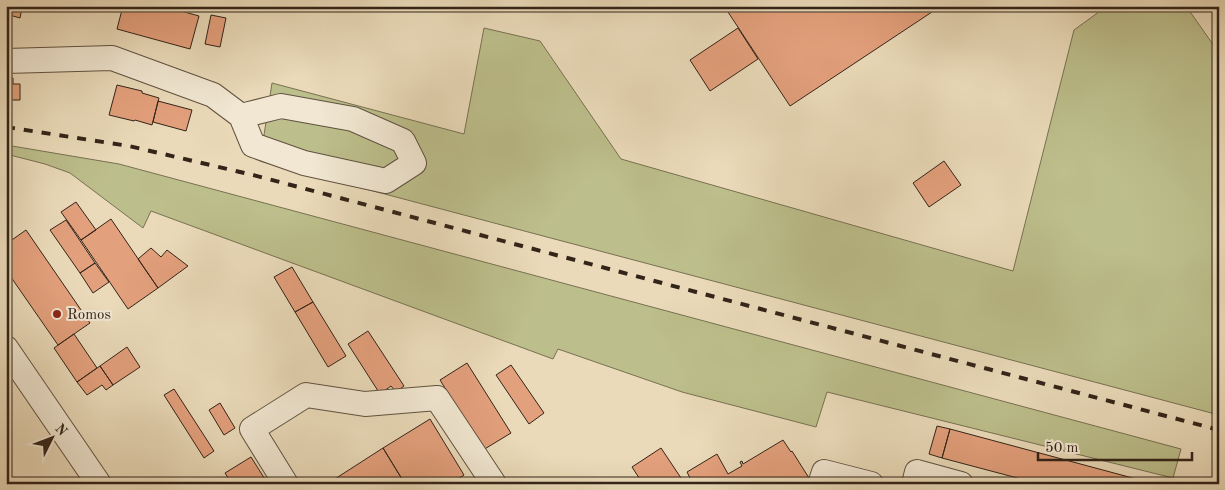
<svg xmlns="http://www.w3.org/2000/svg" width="1225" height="490" font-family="'Old Standard TT',serif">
  <rect width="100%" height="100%" fill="#eadab9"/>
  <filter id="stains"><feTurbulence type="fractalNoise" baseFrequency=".004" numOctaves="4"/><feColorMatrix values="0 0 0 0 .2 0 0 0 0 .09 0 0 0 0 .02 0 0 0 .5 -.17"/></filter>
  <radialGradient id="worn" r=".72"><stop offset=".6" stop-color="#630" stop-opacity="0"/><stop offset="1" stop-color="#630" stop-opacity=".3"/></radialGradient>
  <path fill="#bcbe8b" stroke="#787152" d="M1107 6H1186L1219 53V415L260 161 272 83 464 134 484 28 540 41 621 159 1013 271 1074 30Z
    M6 145 119 164 1181 449 1173 478 827 392 816 427 682 392 558 349 553 359 151 211 143 228 70 173 45 164 6 154Z"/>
  <path fill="#e3a07c" stroke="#332419" d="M6 6H16L22 8 20 18 6 14Z
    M123 6H163L199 16 190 49 117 29Z
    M724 6H941L790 106Z
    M211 15 226 18 220 47 205 44Z
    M738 28 758 59 710 91 690 60Z
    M6 78H13V84H20V100H6Z
    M117 85 142 91V93L159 98 152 125 135 120 134 121 109 115Z
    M158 101 192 110 186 131 153 122Z
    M944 161 961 185 929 207 913 183Z
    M76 202 96 230 81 240 61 212Z
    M111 219 158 288 128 309 81 240Z
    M66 220 95 263 80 273 50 230Z
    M26 230 90 323 58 345 6 270V244Z
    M151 248 161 257 167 250 188 266 158 288 138 259Z
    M95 263 109 282 93 293 80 273Z
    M292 267 313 302 295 312 274 277Z
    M313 302 346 356 328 367 295 312Z
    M368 331 404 386 396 392 391 386 380 394 348 344Z
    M74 334 97 368 77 382 54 348Z
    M127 347 140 367 113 385 100 366Z
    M467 363 511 433 483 450 440 380Z
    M511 365 544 413 529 424 496 375Z
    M100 366 113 385 106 390 102 385 87 395 77 382Z
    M174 389 214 451 204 458 164 395Z
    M220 403 235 428 224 435 209 410Z
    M430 419 464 475 450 484H405L383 448Z
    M937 426 950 429 942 458 929 454Z
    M950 429 1155 484H1040L942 458Z
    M783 440 791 452 792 451 809 478 800 484H693L687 472 717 454 728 474 742 466 740 462 742 461 743 464Z
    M383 448 405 484H327Z
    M661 448 685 484H643L632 467Z
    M251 457 268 484H232L225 473Z"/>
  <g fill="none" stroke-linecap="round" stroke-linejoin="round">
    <g stroke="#615241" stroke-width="26">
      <path id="minor" d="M6 61 112 58 213 95 241 116 253 145 304 163 386 181 414 163 403 141 353 119 281 106 241 116
        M6 348 99 484
        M286 484 252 429 306 395 365 404 437 398 494 484
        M820 484 824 472 871 484
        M914 484 917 472 961 484"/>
    </g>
    <use href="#minor" stroke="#f1e7d2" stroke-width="24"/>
    <path stroke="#332419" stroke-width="4" stroke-dasharray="9 9" stroke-linecap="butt" d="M6 127 129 146 253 175 1219 430"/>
  </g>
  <circle fill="#8f2418" stroke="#f1e7d2" stroke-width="2" cx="57" cy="314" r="5"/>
  <g text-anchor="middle" stroke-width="4" stroke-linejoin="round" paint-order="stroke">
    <g font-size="15" fill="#332419" stroke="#f1e7d2" text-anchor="start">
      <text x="67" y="319">Romos</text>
    </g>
  </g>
  <rect width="1225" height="490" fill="none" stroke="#eadab9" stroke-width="25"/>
  <rect x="8" y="8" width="1210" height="475" fill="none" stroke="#332419" stroke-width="2.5"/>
  <rect x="12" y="12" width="1200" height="465" fill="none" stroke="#332419"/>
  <g transform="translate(52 438) rotate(48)" stroke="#f1e7d2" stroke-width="4" paint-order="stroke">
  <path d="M0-4L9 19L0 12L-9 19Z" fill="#332419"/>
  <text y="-8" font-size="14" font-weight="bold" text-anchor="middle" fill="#332419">N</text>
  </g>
  <path d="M1038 452v8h154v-8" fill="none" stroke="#332419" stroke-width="2.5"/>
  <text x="1045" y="452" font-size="15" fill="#332419" stroke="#f1e7d2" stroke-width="4" paint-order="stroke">50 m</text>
  <rect width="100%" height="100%" filter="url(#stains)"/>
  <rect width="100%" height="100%" fill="url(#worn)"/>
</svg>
